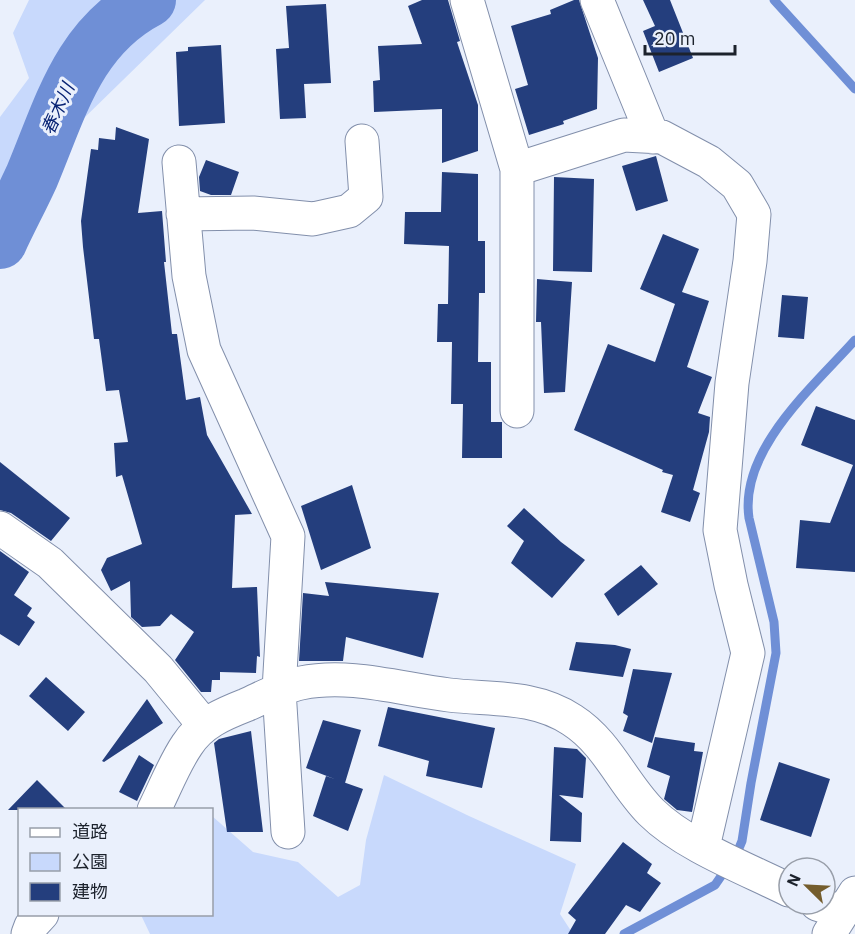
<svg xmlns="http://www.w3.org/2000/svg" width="855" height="934" font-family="'IBM Plex Sans','Noto Sans JP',sans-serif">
  <rect width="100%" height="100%" fill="#eaf0fc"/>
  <path fill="#c8d9fc" d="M29 0H205L81 121 0 245V117L29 78 13 33Z
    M384 775 469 816 576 864 560 914 573 934H150L141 915 212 914V816L253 852 298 862 338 897 360 885 366 840Z"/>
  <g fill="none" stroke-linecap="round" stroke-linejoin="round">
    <path stroke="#6f8fd6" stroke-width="9" d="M774 0 855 89
      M624 934 715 885 737 853 742 841 751 783 776 653 774 622 749 518C739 450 813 387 855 340"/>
    <path stroke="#6f8fd6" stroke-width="54" d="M0 242C10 220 22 198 32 176 61 107 78 37 149 0"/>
  </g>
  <path fill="#243e7d" d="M422 0H448L460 41 457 42 478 105V151L442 163V109L374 112 373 81 380 80 378 46 422 44 408 6Z
    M574 0H579L598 58 597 109 563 121 564 124 529 135 515 89 528 85 511 26 551 14 550 10Z
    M643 0H670L693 58 659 72 643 31 655 26Z
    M326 4 331 83 304 84 306 118 280 119 276 49 289 48 286 6Z
    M221 45 225 123 179 126 176 52 188 51V47Z
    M116 127 149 139 138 213 162 211 166 262H164L172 334H177L186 400 200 397 207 435 252 514 235 515 232 588 257 587 260 657 257 656 256 673 220 672V680H212L211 692H201L175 660 194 632 171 614 160 626 142 627 131 617 130 581 111 591 101 570 107 558 142 544 122 475 116 477 114 443 128 442 119 390 106 391 99 339H94L83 247 81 221 91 149 98 150 99 138 115 140Z
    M656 156 668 201 636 211 622 166Z
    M206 160 239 172 231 195H211L200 191 199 177Z
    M442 172 478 174V241H485V293H479L478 362H491V422H502V458H462L463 404H451L452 342H437L438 304H448L449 246 404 244 405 212H441Z
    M554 177 594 179 592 272 553 271Z
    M663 234 699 249 682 292 709 301 687 367 712 377 698 413 710 417 709 432 693 490 700 493 690 522 661 512 673 475 662 472 663 470 574 430 608 344 655 362 675 304 640 289Z
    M537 279 572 282 565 392 544 393 541 322H536Z
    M782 295 808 297 804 339 778 337Z
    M816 406 855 420V572L796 568 800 520 830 523 853 465 801 445Z
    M0 462 70 518 51 541 11 513 0 510Z
    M352 485 371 548 321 570 301 506Z
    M524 508 561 542 585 560 552 598 511 563 524 541 507 526Z
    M0 551 29 572 14 595 32 608 27 616 35 622 19 646 0 634Z
    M641 565 658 584 618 616 604 594Z
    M325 582 439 593 423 658 346 637 343 661H299L303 593 329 596Z
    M576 642 615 645 631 649 623 677 569 670Z
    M633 669 672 673 652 743 623 731 628 716 623 713Z
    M46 677 85 712 68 731 29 696Z
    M147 699 163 723 104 762 102 761Z
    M388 707 495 728 482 788 426 776 429 761 378 746Z
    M323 720 361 730 345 783 306 768Z
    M251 731 263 832H227L214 743 219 739Z
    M655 737 695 743 694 751 703 752 692 812 677 810 664 799 670 776 647 767Z
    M554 747 577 749 586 758 583 798 559 795 582 813 581 842 550 841Z
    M139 755 154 765 137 801 119 792Z
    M779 762 830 779 811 837 760 820Z
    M326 776 363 789 348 831 313 816Z
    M37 780 67 810H8Z
    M623 842 652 864 647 873 661 883 640 912 626 905 605 934H568L576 920 568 913Z"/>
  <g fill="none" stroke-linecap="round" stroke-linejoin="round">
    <g stroke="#828fab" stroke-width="35">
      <path id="minor" d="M467 0 517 169V411
        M597 0 653 137
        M179 162 189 276 204 350 288 536 279 690 288 832
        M517 169 624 135 662 137 709 162 737 185 754 214 750 261 732 383 720 530 731 585 748 653 703 847
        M183 214 253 213 313 219 349 211 366 197 362 141
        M0 528 50 563 158 669 204 725
        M154 810C165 788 174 764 187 745 201 723 223 714 246 705 264 697 282 687 301 683 350 673 400 689 449 695 492 700 534 695 572 720 608 743 622 783 651 812 684 845 747 869 789 890
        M817 904 842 912
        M28 934 31 926 42 914"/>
    </g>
    <g stroke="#828fab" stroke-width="35">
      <path id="tertiary" d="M829 934 855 893"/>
    </g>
    <use href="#minor" stroke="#fff" stroke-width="33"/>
    <use href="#tertiary" stroke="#fff" stroke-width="33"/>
  </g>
  <g text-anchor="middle" stroke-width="6" stroke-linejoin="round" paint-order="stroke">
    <g font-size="18" font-style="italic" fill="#082374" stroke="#eaf0fc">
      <text transform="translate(58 109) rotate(-66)" y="6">春木川</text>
    </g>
  </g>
  <rect x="18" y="808" width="195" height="108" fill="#eaf0fc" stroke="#989ea9" stroke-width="1.5"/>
  <rect x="30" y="828" width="30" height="9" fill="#ffffff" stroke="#989ea9" stroke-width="1.5"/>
  <text x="72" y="838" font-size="18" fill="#1c222c">道路</text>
  <rect x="30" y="853" width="30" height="18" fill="#c8d9fc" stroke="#989ea9" stroke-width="1.5"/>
  <text x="72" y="868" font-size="18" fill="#1c222c">公園</text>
  <rect x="30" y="883" width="30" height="18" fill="#243e7d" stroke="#989ea9" stroke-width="1.5"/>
  <text x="72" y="898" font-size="18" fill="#1c222c">建物</text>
  <g transform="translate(807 886) rotate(294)"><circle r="28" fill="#eaf0fc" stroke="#989ea9" stroke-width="1.5"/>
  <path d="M0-4.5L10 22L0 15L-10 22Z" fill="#745d2d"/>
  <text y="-9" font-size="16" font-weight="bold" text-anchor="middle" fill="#1c222c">N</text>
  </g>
  <path d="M645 45v9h90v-9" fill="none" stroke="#1c222c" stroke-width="3"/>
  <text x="654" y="45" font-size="18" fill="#1c222c" stroke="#eaf0fc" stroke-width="4.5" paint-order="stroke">20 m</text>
</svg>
